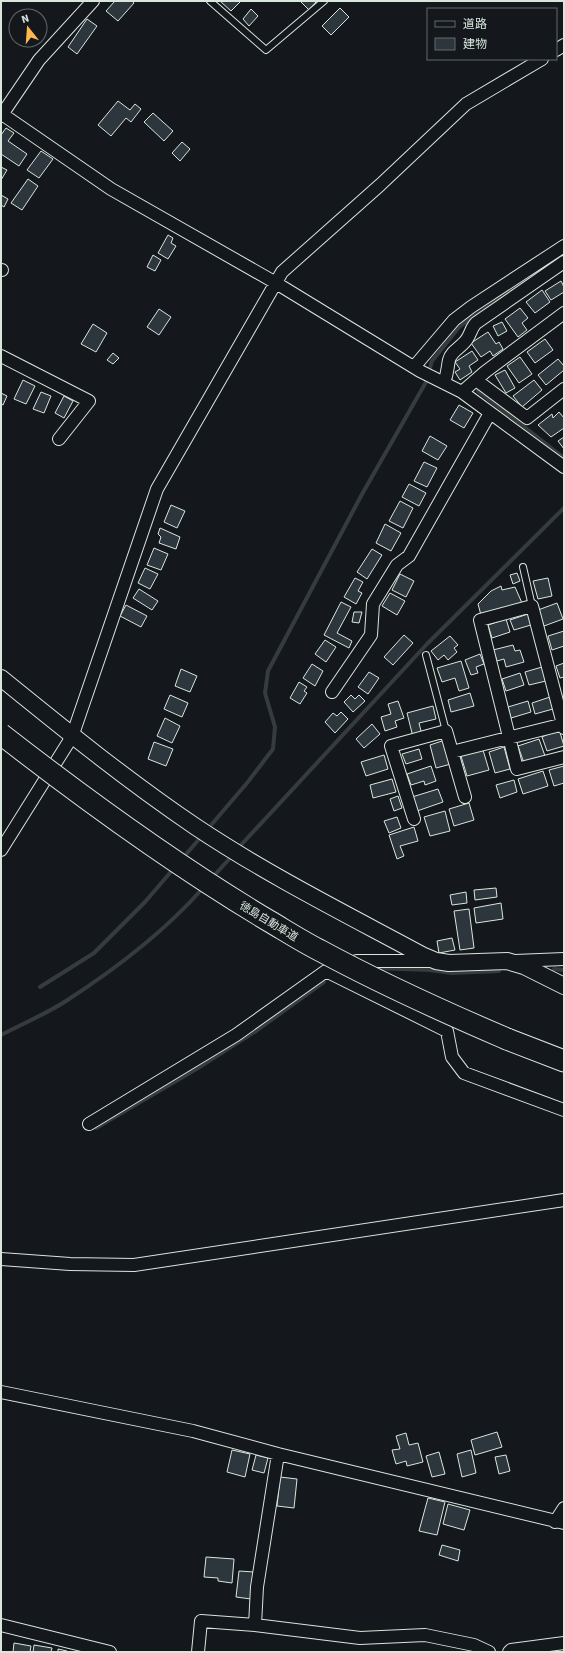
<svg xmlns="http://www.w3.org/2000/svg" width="565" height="1653" font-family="'Source Sans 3','Noto Sans JP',sans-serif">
  <rect width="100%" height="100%" fill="#14181c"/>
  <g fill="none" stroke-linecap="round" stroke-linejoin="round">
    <path stroke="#363b3e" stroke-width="4" d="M478 391 564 458
      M212 824 247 783 273 749 275 727 265 693 268 671 361 496 426 382 432 361 460 326 564 255
      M241 845 427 644 564 508
      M182 859 200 838
      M212 878 230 858
      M374 968 430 970 452 973 499 971
      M554 969 564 970
      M40 987 94 953 145 902 175 867
      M1 1035C22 1024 46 1014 66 1001 114 970 166 930 203 888
      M96 1128 198 1068 256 1031 324 982"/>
  </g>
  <path fill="#2c363c" stroke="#d8e6dc" d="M115 1H132L134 3 118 21 106 11Z
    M220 1H241L231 11Z
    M300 1H315L316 2 309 10Z
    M340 8 349 17 331 35 322 26Z
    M251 9 258 16 249 26 243 19Z
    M87 19 97 26 77 54 68 47Z
    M118 101 130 110 135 104 141 109 131 122 126 118 111 136 98 125Z
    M153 113 173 131 164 141 144 122Z
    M6 128 14 133 8 141 27 154 19 166 1 154V135Z
    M182 142 190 149 180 161 172 153Z
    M41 151 53 159 39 178 27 170Z
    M1 167 7 170 1 180Z
    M28 179 38 186 22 210 11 203Z
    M1 195 8 199 4 207 1 205Z
    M168 235 173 238 171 243 176 246 168 259 158 253Z
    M153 255 161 260 155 271 147 267Z
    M561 281 564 287V292L551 300 545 291Z
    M542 290 550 302 535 313 526 302Z
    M520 308 528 318 522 323 527 330 518 337 505 319Z
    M159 309 171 317 159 335 147 327Z
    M502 322 507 331 498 336 493 326Z
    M93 324 107 333 96 352 81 344Z
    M488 332 496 344 499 342 503 349 493 356 490 351 481 357 471 343Z
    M545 339 553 350 535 363 527 352Z
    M472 351 478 360 469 366 472 372 460 380 455 372 460 369 455 362Z
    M113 353 119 358 113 364 107 360Z
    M520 357 532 374 519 383 507 366Z
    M558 359 564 366V370L546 385 538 375Z
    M505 370 515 388 506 393 495 375Z
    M23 380 35 386 26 404 14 399Z
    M534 380 542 390 522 407 513 396Z
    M41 392 51 396 44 413 33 409Z
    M1 393 7 396 3 405 1 404Z
    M64 396 73 401 64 418 55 413Z
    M459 405 473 413 464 428 450 420Z
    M559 412 564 418V428L551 437 538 425 552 414 553 418Z
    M430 436 447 446 438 460 422 451Z
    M564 437V449L558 441Z
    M424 462 437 468 427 487 414 481Z
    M409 484 426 493 419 506 402 497Z
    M400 501 413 508 403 528 389 521Z
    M171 505 185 511 177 528 164 522Z
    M385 524 401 533 391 551 376 543Z
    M160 528 180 537 176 549 159 543 161 537 158 534Z
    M154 548 168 554 161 570 147 565Z
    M372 549 382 555 367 579 357 572Z
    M145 568 158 574 150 589 138 583Z
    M517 573 520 581 513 584 510 575Z
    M400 574 414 581 406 597 392 590Z
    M355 578 363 582 358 591 362 593 356 604 344 597Z
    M548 578 552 596 538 599 533 581Z
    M501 586 502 590 515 587 522 603 481 615 478 604 491 591Z
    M139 589 158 601 152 610 133 598Z
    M390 593 405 601 397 615 382 606Z
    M341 602 351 607 337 633 352 641 349 648 324 635Z
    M557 603 563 619 544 626 538 610Z
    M126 605 147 616 141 627 120 616Z
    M354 612H362L359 623 352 622Z
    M528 614 531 625 514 630 510 620Z
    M506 619 510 632 492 638 488 625Z
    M564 631V646L552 650 548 636Z
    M404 635 413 643 393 665 384 657Z
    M450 636 458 645 454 648 457 652 448 660 444 655 438 660 431 651Z
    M325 640 336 647 326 662 315 654Z
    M513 645 515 651 520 650 524 662 506 667 504 659 497 661 493 650Z
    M480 654 484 664 476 667 478 673 471 675 465 660Z
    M461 661 469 688 459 691 455 678 442 682 437 668Z
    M564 663V677L560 678 556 666Z
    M312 664 323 671 315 686 303 678Z
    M542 667 546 681 529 685 525 672Z
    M181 669 197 676 190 692 175 686Z
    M369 672 379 678 368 694 358 687Z
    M520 673 524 685 506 691 502 679Z
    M299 682 307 687 304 691 307 693 300 704 290 698Z
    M470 693 474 706 451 712 448 700Z
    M170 695 188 703 182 717 164 709Z
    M351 695 355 699 359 695 365 701 353 712 344 702Z
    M550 697 553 709 535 714 532 703Z
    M398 701 404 718 395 721 397 727 385 731 381 717 391 714 388 704Z
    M528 701 531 712 511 718 508 707Z
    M433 706 436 719 419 723 422 735 413 737 407 713Z
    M341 712 348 719 335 733 325 722 333 713 337 716Z
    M165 718 180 726 172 743 157 736Z
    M372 724 380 734 364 748 356 739Z
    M559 729 564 746 547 751 542 737Z
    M539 739 545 756 524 763 518 746Z
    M445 740 451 764 436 768 430 745Z
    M154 742 173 749 166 766 148 759Z
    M504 747 510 769 495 773 489 752Z
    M419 749 422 759 406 764 402 754Z
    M483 750 489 770 467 776 461 756Z
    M384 755 388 769 366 776 361 762Z
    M431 766 436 781 425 785 424 781 411 785 407 774Z
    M564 766V783L554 786 549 770Z
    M543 771 548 786 523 794 518 779Z
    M392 779 396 792 373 798 370 785Z
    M514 780 517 792 500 798 496 785Z
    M438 789 443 802 417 811 412 797Z
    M398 796 402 808 394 811 390 799Z
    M469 803 474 820 454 826 449 809Z
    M445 811 450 831 430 836 424 817Z
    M397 817 401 828 389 833 384 821Z
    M414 827 418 841 400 846 404 856 397 859 389 835Z
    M496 888 497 897 475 900 474 890Z
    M466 892 467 903 452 905 450 895Z
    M501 903 503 919 476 923 474 908Z
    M469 909 474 948 460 950 454 911Z
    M452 938 455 950 439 953 437 941Z
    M497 1432 502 1447 475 1455 471 1440Z
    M406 1433 409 1445 418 1443 423 1462 407 1466 406 1461 396 1464 392 1450 400 1449 396 1436Z
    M232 1450 250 1454 245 1477 227 1472Z
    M471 1450 476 1473 462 1477 457 1454Z
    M439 1452 445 1474 432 1477 426 1456Z
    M256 1455 268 1458 264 1473 252 1470Z
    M506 1455 510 1471 499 1474 495 1457Z
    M280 1477 297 1479 294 1508 277 1506Z
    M428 1498 445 1502 437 1535 419 1531Z
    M448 1504 470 1510 464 1530 443 1524Z
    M442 1545 460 1550 458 1561 439 1555Z
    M206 1557 234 1559 232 1583 218 1581V1578L204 1577Z
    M239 1571 254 1572 251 1599 236 1597Z
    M14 1643 31 1646 30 1652H13Z
    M34 1645 52 1648 51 1652H33Z
    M58 1649 67 1651V1652H58Z"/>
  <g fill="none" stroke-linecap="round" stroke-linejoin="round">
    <g stroke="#d8e6dc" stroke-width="8">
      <path id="lane" d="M210 1 266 50 324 1
        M523 567 532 606
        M426 655 446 731"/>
    </g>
    <g stroke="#d8e6dc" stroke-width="14">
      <path id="street" d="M556 50 564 45
        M2 114 111 189 276 283 420 371 462 392 564 467
        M1 116 39 60 93 1
        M1 270H2
        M1 356 89 401 59 439
        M414 367 454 320 471 307 564 246
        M476 380 527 418 564 389
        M444 382C448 373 447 369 449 360 451 351 462 347 467 339 471 333 471 328 476 323L564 262
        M462 392 485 372 564 313
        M332 692 371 635 373 604 397 565 409 556 490 413
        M564 728 532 606 480 620 517 769 564 757
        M452 752 564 724
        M414 819 391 746 446 731 465 797
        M1 850 68 743 74 731 157 489 282 272 380 185 466 104 542 59
        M515 961 564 959
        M346 964 357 961H431
        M89 1124 236 1035 326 971 447 1031 452 1057 464 1073 564 1110
        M1 1259 70 1264 134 1265 564 1200
        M1 1392 193 1431 278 1454 564 1523
        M555 1522 564 1508
        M1 1625 110 1652
        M255 1625 360 1638 425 1635 474 1645 489 1652
        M198 1652 201 1621 255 1625 257 1587 278 1454
        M509 1652 511 1650 564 1643"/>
    </g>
    <g stroke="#d8e6dc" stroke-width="18">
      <path id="secondary" d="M1 678C65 730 128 781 196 827 268 875 346 914 422 955L436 961 449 963 507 961 524 966 564 986"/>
    </g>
    <g stroke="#d8e6dc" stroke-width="23">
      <path id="highway" d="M507 1039 564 1061"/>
    </g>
    <use href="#lane" stroke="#14181c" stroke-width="6"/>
    <use href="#street" stroke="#14181c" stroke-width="12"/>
    <use href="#secondary" stroke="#14181c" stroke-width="16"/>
    <use href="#highway" stroke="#14181c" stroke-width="21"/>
    <g stroke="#d8e6dc" stroke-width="23" stroke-linecap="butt">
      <path id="highway-bridge" d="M1 734C87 801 175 865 269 921 286 931 303 942 321 951 382 984 444 1012 507 1039"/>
    </g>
    <use href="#highway-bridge" stroke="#14181c" stroke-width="21"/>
  </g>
  <g text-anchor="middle" stroke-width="3" stroke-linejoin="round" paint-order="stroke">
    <g font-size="11" fill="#d8e6dc" stroke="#14181c">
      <text transform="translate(269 921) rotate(31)" y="4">徳島自動車道</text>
    </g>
  </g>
  <rect width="565" height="1653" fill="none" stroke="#d8e6dc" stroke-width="4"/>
  <rect x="427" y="8" width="130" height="52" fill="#14181c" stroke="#626a69"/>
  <rect x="435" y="21" width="20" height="6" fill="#14181c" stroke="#626a69"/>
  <text x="463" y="28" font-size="12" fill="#d8e6dc">道路</text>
  <rect x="435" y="38" width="20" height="12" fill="#2c363c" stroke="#626a69"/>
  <text x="463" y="48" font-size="12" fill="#d8e6dc">建物</text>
  <g transform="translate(28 28) rotate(343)"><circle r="19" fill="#14181c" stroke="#626a69"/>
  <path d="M0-3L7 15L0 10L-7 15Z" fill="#ffb74d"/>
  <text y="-6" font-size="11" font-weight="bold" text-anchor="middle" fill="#d8e6dc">N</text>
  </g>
</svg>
